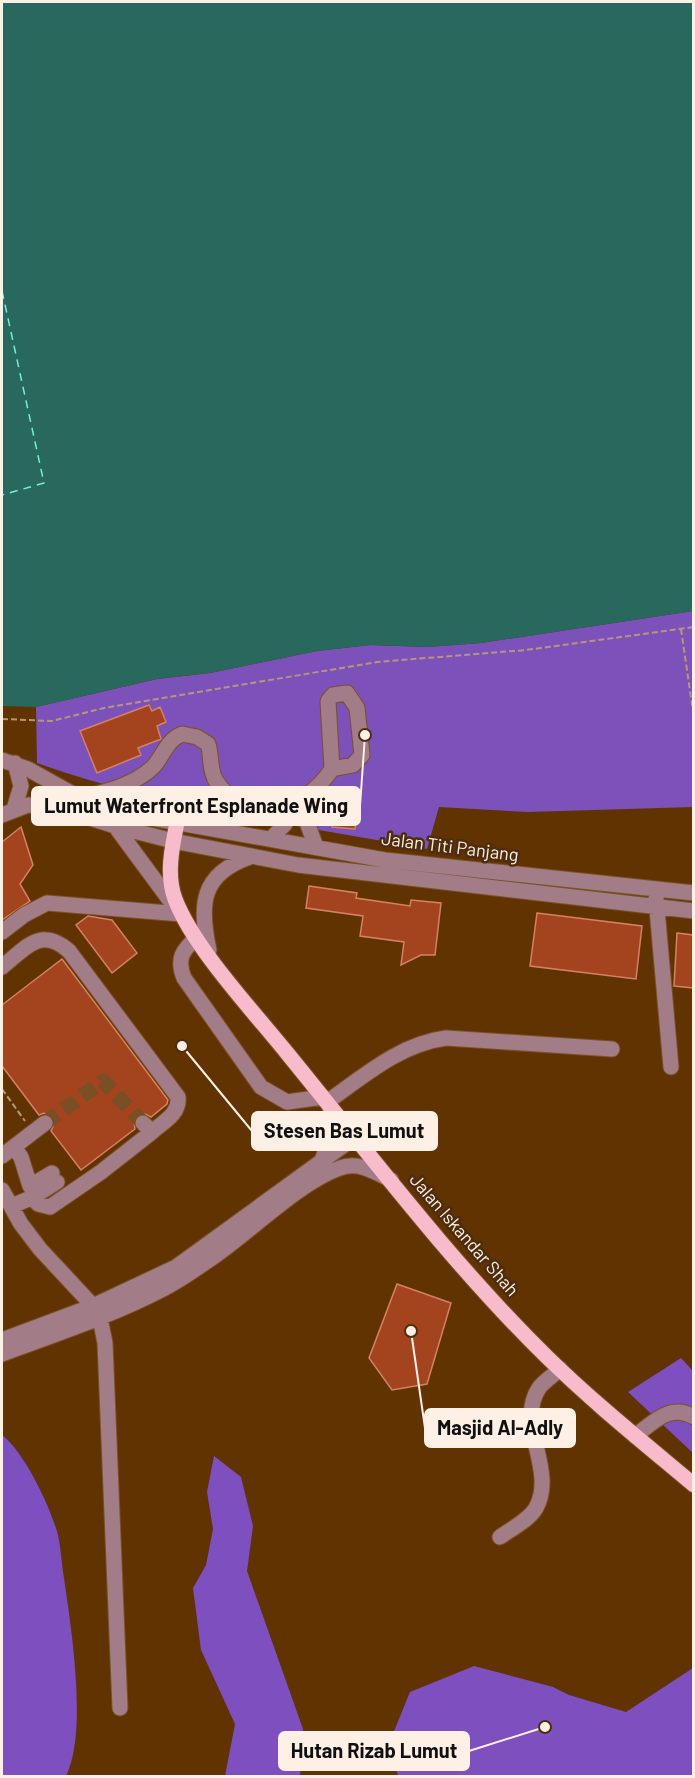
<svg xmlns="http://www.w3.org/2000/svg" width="695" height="1778" font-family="Barlow,sans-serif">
  <rect width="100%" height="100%" fill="#613301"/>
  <path fill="#7c51b9" d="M693 611V807L528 812 439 807 427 849C296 825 163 808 37 763L36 707 157 679 210 673 317 651 370 645 428 647 481 643Z"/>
  <path fill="#7e4fbf" d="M681 1358 693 1371V1453L628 1392Z
    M2 1435C24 1452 47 1501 56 1528 61 1543 61 1562 64 1578 71 1627 88 1732 66 1776H2Z
    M214 1456 241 1477 253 1526 247 1571 303 1729 300 1776H225L235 1724 201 1650 193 1588 206 1565 213 1529 207 1492Z
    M474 1666 553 1687 569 1695 626 1712 693 1668V1776H398L390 1741 410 1692Z"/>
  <path fill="#28685d" d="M2 2H693V611L481 643 428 647 370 645 317 651 210 673 157 679 36 707 2 706Z"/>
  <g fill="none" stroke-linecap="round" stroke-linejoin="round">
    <path stroke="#6ff1da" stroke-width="1.5" stroke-dasharray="8 6" stroke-linecap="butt" d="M2 291 44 483 2 495"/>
  </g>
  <path fill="#a4441f" stroke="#d38266" stroke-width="1.5" d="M149 705 152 711 160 707 166 722 157 726 161 739 138 748 141 755 97 773 80 731Z
    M334 806 357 808 355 829 332 827Z
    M21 827 33 865 20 884 30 901 2 920V842Z
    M309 886 357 893 356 898 410 906 411 900 441 903 435 955H421L401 965 404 942 360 936 363 916 306 908Z
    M537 913 642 926 636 979 530 966Z
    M88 916 112 920 137 953 112 973 76 925Z
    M677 933 693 935V988L674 986Z
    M62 959 168 1100 167 1104 151 1117 145 1114 137 1116 134 1121 135 1129 81 1170 51 1131 55 1122 52 1117 44 1113 39 1115 2 1066V1005Z
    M397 1284 451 1303 427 1384 392 1390 369 1358Z"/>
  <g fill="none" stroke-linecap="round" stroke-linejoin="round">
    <path stroke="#794f23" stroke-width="15" stroke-dasharray="15 8" stroke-linecap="butt" d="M45 1123 103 1081 143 1123"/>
    <g stroke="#7a5125" stroke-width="17">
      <path id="minor" d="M2 760 28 769 80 798 157 819 385 860 694 893
        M80 798C105 792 135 785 154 766 164 754 167 740 182 734L197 737 208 744C212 756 209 770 216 781 249 829 304 811 332 769L328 701 333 695 347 693 357 708 362 755 353 765 332 769
        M304 800 308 825 316 847
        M14 809 21 786 15 763
        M2 815 28 805 53 806 115 826 173 841 298 865 694 911
        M115 826 177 910
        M271 839 285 824 289 806
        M656 898 671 1067
        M2 932 24 915 47 903 181 914
        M197 937C183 950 176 958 184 978L261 1087 287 1102 323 1097
        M209 950C199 904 201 874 250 857
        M2 967C26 948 40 926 69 951L178 1097C180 1114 163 1122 152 1132L143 1123
        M327 1102C364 1076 400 1044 446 1038L612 1049
        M14 1147 21 1157 30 1186 52 1173
        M2 1156 45 1123
        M322 1160 332 1135 330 1105
        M2 1190 21 1224 40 1249 93 1306 100 1318 105 1343 120 1708
        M33 1197 38 1204 50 1207 101 1172 152 1132
        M12 1206 33 1197 57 1182
        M2 1340 93 1306 176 1267 355 1137
        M2 1354C56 1334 111 1316 163 1289 179 1281 194 1270 209 1260 247 1235 299 1182 340 1168 358 1161 375 1172 391 1180
        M635 1436C654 1422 670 1403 694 1417
        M500 1537C511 1529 529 1520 536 1508 557 1470 515 1424 539 1388 544 1381 554 1375 560 1369"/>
    </g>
    <g stroke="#7a5125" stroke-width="17">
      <path id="major" d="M177 823C172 847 166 875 175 899 193 947 254 1012 287 1053 371 1156 452 1264 547 1357 593 1402 644 1443 694 1485"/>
    </g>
    <path stroke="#b5987b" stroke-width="2" stroke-dasharray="6 3" stroke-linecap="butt" d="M681 629 694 718
      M2 719 52 721 104 708 377 662 526 650 694 627
      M2 1089 25 1121"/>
    <use href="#minor" stroke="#a27c87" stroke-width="15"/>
    <use href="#major" stroke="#f8bbcc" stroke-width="15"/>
  </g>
  <g text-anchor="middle" stroke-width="5" stroke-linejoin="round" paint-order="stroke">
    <g font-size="18" fill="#fef0e5" stroke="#4e2d0e">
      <text transform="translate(450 847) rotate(7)" y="6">Jalan Titi Panjang</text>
      <text transform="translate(464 1235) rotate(49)" y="6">Jalan Iskandar Shah</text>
    </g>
  </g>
  <path fill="none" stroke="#fef0e5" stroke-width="2" d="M365 735L360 806M182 1046L252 1131M411 1331L425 1428M545 1727L469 1751"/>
  <g fill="#fef0e5" stroke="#4e2d0e" stroke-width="2">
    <circle cx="365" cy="735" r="6"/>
    <circle cx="182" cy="1046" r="6"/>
    <circle cx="411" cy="1331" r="6"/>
    <circle cx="545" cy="1727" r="6"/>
  </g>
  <g fill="#fef0e5" stroke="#fef0e5" stroke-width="2">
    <rect x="32" y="787" width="328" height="38" rx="6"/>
    <rect x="252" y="1112" width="185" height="38" rx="6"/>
    <rect x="425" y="1409" width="150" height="38" rx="6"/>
    <rect x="279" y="1732" width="190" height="38" rx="6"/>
  </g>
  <g font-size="20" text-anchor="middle" font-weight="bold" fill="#111">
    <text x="196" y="813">Lumut Waterfront Esplanade Wing</text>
    <text x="344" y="1138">Stesen Bas Lumut</text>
    <text x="500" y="1435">Masjid Al-Adly</text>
    <text x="374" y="1758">Hutan Rizab Lumut</text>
  </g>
  <rect width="695" height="1778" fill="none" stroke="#fef0e5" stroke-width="6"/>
</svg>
